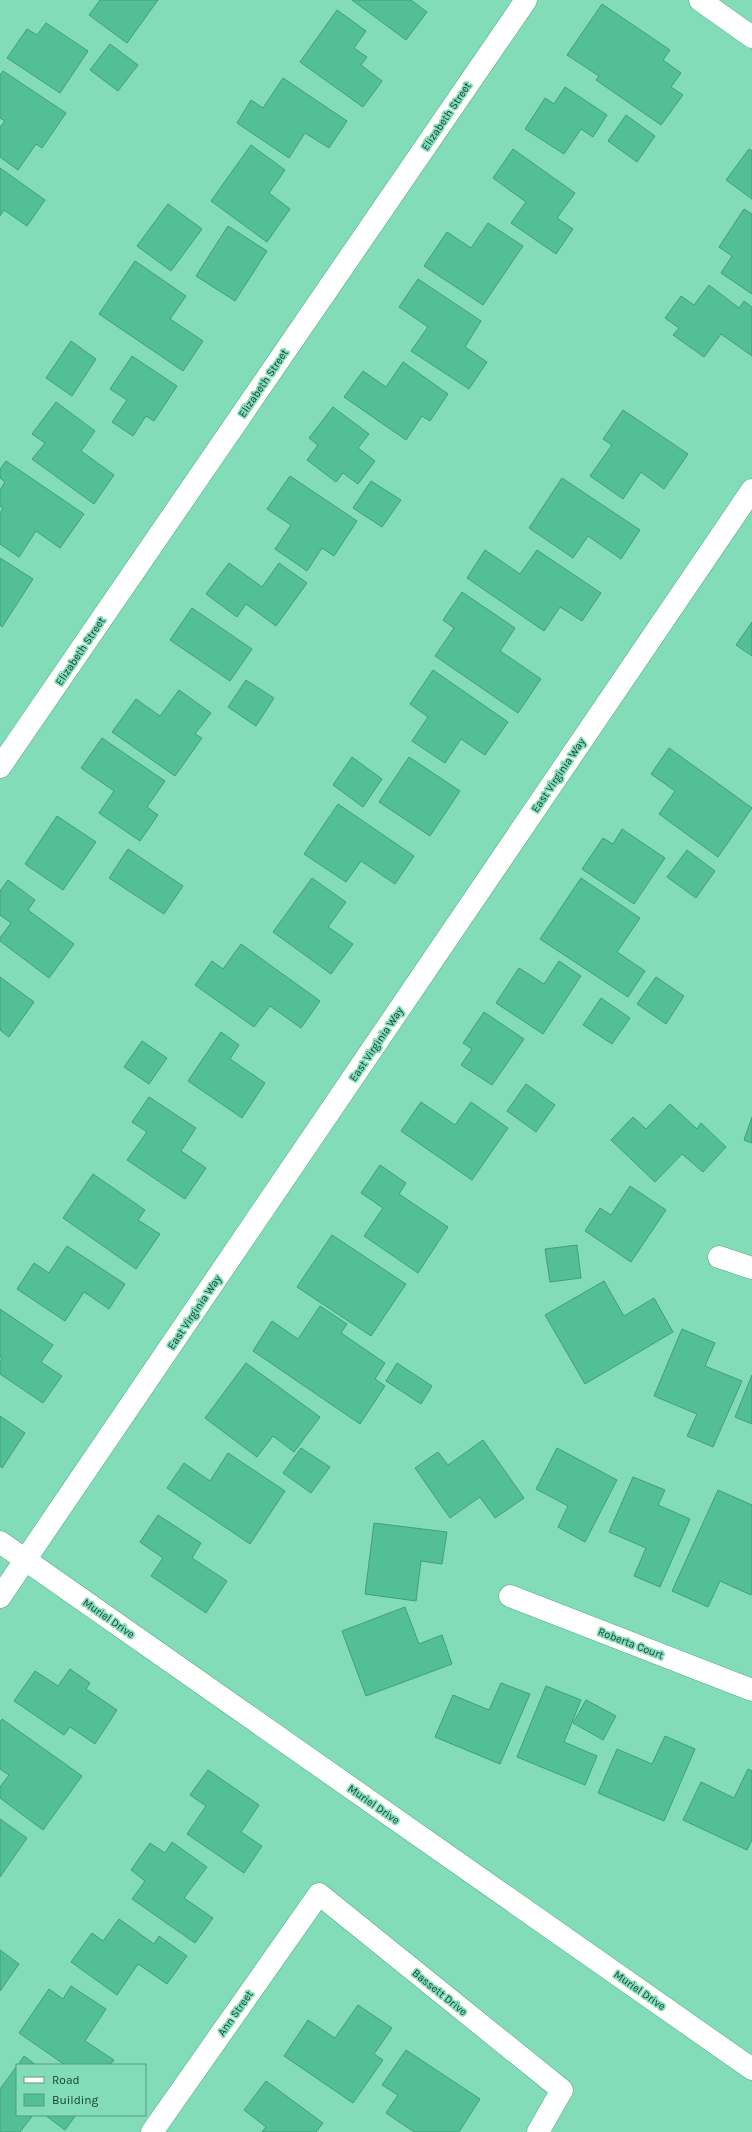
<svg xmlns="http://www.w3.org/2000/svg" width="752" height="2132" font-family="Karla,sans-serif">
  <rect width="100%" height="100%" fill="#81dcb7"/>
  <path fill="#53bf97" stroke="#419e7c" d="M100 0H158L127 43 89 15Z
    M352 0H411L427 12 406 40Z
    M602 4 670 50 663 60 681 73 671 87 683 95 661 125 596 80 599 76 567 55Z
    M337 10 366 31 354 48 367 57 361 65 382 81 363 107 300 62Z
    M46 23 88 51 60 93 7 58 27 29 37 35Z
    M110 44 138 65 118 91 90 70Z
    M3 71 66 113 42 148 36 144 18 170 0 157V127L5 121 0 118V75Z
    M283 78 347 121 329 148 305 133 289 158 237 123 251 100 263 108Z
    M565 87 607 115 593 137 581 129 564 154 525 129 545 98 554 104Z
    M626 115 655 136 637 162 608 141Z
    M251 145 285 170 269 193 290 209 267 242 211 201Z
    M513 149 575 193 557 218 573 229 556 254 511 223 526 202 493 178Z
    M749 149 752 151V199L726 180Z
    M0 168 45 200 27 226 4 210 0 216Z
    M168 204 202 229 171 271 137 246Z
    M744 209 752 214V294L721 273 732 256 719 247Z
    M488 223 523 246 483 305 424 266 447 232 471 248Z
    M228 226 267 251 235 301 196 276Z
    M135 261 186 296 170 319 203 341 183 371 99 314Z
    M418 279 481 321 465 347 487 362 469 389 411 351 428 327 399 307Z
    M709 285 739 308 744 301 752 307V356L721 334 704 357 673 335 679 328 665 318 681 296 694 305Z
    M71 341 96 359 72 396 46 378Z
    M132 356 177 386 154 421 146 416 133 436 112 422 127 400 110 389Z
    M403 362 448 394 430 421 422 416 406 440 344 397 363 371 386 387Z
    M56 402 95 431 81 451 114 475 94 504 32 459 45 443 32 434Z
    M333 407 369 434 358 448 375 461 358 484 343 473 336 482 307 460 318 445 309 438Z
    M623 410 688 454 664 489 641 472 623 499 590 476 612 445 603 439Z
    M6 461 84 514 60 548 36 531 19 557 0 544V513L3 508 0 506V490L5 482 0 478V469Z
    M290 476 357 521 334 556 322 548 307 571 275 549 291 525 267 509Z
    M562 478 640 530 621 559 588 536 573 558 529 528Z
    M371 481 401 500 382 527 353 508Z
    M485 550 520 574 537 550 601 593 582 621 560 607 544 631 467 578Z
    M0 558 33 579 2 627 0 625Z
    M229 563 262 587 279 563 307 583 276 626 246 604 237 617 206 594Z
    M462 592 515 628 500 651 541 679 518 713 435 656 454 628 443 620Z
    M192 608 252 649 230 681 170 640Z
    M752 622V656L736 645Z
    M433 670 508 722 485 755 461 739 445 763 412 741 428 717 410 704Z
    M246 680 274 698 256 726 228 707Z
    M179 690 211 713 195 734 202 738 175 776 112 732 136 699 160 716Z
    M102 738 165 781 147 807 158 815 140 841 99 813 114 791 81 768Z
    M669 748 752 808 718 857 659 814 675 791 651 774Z
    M352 757 382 779 363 807 333 785Z
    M409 757 460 791 430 836 379 802Z
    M338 804 414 856 395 884 361 861 346 882 304 854Z
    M57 816 96 842 63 890 25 864Z
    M622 829 665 858 634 904 582 869 603 838 613 844Z
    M128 849 183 886 164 914 109 878Z
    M687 850 715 871 696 898 667 877Z
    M312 878 346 902 328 927 353 944 331 974 273 932Z
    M581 878 640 918 617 952 645 971 628 997 540 939Z
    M8 880 35 900 28 910 74 944 49 978 0 941V938L11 923 0 915V891Z
    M241 944 320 1001 301 1028 270 1006 254 1027 195 985 212 961 223 969Z
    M559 961 581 976 543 1034 496 1003 519 968 544 984Z
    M0 977 34 1002 9 1037 0 1030Z
    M656 977 684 996 666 1024 637 1004Z
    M601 998 630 1018 612 1044 583 1025Z
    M484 1012 524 1039 492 1085 461 1065 472 1049 463 1043Z
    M221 1032 239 1045 230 1059 265 1083 242 1118 188 1081Z
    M142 1041 167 1058 149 1084 124 1067Z
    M526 1084 555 1105 536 1132 507 1111Z
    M149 1097 196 1128 181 1151 206 1168 185 1199 127 1160 147 1132 132 1122Z
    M421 1102 455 1125 471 1102 508 1128 472 1180 401 1131Z
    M670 1104 697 1129 701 1123 726 1147 703 1172 682 1154 655 1182 611 1140 633 1117 646 1129Z
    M752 1117V1143L744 1140Z
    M380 1165 406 1183 399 1194 448 1227 418 1273 364 1236 383 1208 361 1193Z
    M93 1174 145 1210 138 1220 160 1234 136 1269 63 1218Z
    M630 1186 666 1210 631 1262 585 1231 600 1208 611 1215Z
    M332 1235 406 1284 371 1336 297 1287Z
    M577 1245 581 1278 550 1282 545 1249Z
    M67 1246 125 1284 109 1309 84 1292 65 1321 17 1289 34 1263 49 1273Z
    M604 1281 624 1316 654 1298 673 1332 585 1384 545 1315Z
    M320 1306 347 1324 341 1333 385 1363 375 1379 385 1386 360 1424 253 1351 272 1321 298 1339Z
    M0 1309 53 1345 41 1362 62 1376 43 1403 0 1374V1362L2 1358 0 1357Z
    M682 1329 715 1343 705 1366 742 1381 713 1447 687 1436 697 1414 654 1396Z
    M246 1363 320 1417 294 1452 273 1436 257 1457 205 1418Z
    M397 1363 432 1386 421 1404 386 1381Z
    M752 1375V1424L735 1417Z
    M0 1416 25 1433 2 1468 0 1466Z
    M483 1440 524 1498 495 1518 480 1497 450 1518 415 1468 438 1452 448 1465Z
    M301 1448 330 1467 311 1493 283 1473Z
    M557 1448 617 1480 585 1542 558 1527 568 1506 536 1489Z
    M228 1453 285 1491 250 1544 167 1488 184 1463 210 1481Z
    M633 1477 665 1490 658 1505 690 1519 660 1587 634 1576 646 1548 609 1532Z
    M718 1490 752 1505V1593L751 1595 720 1581 708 1607 672 1591Z
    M158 1515 201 1543 192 1558 227 1581 206 1613 151 1576 163 1558 140 1542Z
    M374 1523 447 1532 442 1564 421 1561 416 1601 365 1594Z
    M405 1607 419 1644 442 1635 452 1664 366 1696 342 1631Z
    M70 1669 90 1683 86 1689 117 1710 95 1744 70 1727 64 1735 14 1701 35 1671 58 1686Z
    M501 1683 530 1694 500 1764 435 1737 453 1695 489 1710Z
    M546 1686 581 1700 564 1742 597 1756 585 1785 517 1757Z
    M586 1700 616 1716 603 1740 573 1723Z
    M2 1719 82 1776 43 1830 0 1798V1787L9 1775 0 1769V1722Z
    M665 1736 695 1749 664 1821 598 1793 617 1749 652 1764Z
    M748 1769 752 1771V1840L747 1850 683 1820 701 1782 734 1798Z
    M208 1770 259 1805 241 1832 262 1846 244 1873 187 1834 206 1806 190 1795Z
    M0 1819 27 1838 0 1877Z
    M172 1842 207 1867 184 1898 213 1918 195 1943 132 1899 145 1881 131 1870 150 1843 165 1853Z
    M119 1919 154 1944 159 1936 187 1956 167 1984 138 1964 117 1995 71 1962 92 1933 103 1941Z
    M0 1950 19 1964 0 1991Z
    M71 1986 106 2009 85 2041 114 2060 110 2065H65L19 2033 49 1989 63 1999Z
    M358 2005 392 2028 374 2054 383 2060 353 2103 284 2056 308 2020 335 2038Z
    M406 2050 480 2099 459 2132H414L386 2113 398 2095 382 2085Z
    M24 2056 36 2065H18Z
    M17 2066V2115H33L20 2132H2L0 2131V2089Z
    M266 2081 323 2123 316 2132H262L266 2127 244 2110Z
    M45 2115H76L65 2130Z"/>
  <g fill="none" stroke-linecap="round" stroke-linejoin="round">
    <g stroke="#4eab88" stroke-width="23">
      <path id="minor" d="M700 0 752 37
        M0 767 526 0
        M719 1257 752 1268
        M510 1596 752 1690
        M152 2132 319 1894 562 2090 538 2132"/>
    </g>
    <g stroke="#4eab88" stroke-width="23">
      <path id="tertiary" d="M0 1542 752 2069
        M0 1597 752 490"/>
    </g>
    <use href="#minor" stroke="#fff" stroke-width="22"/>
    <use href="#tertiary" stroke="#fff" stroke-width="22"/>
  </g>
  <g text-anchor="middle" stroke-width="3.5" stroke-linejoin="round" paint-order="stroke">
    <g font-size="11" fill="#173d2f" stroke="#81dcb7">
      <text transform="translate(446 116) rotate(-56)" y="4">Elizabeth Street</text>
      <text transform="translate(263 383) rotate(-56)" y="4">Elizabeth Street</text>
      <text transform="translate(80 651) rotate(-56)" y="4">Elizabeth Street</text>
      <text transform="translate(558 775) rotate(-56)" y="4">East Virginia Way</text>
      <text transform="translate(376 1044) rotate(-56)" y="4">East Virginia Way</text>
      <text transform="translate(194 1312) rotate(-56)" y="4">East Virginia Way</text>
      <text transform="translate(109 1618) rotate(35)" y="4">Muriel Drive</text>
      <text transform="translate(631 1643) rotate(21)" y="4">Roberta Court</text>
      <text transform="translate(374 1804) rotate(35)" y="4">Muriel Drive</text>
      <text transform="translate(640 1990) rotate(35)" y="4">Muriel Drive</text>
      <text transform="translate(440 1992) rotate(39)" y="4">Bassett Drive</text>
      <text transform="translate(235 2013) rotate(-55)" y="4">Ann Street</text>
    </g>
  </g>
  <rect x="16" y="2064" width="130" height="52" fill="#81dcb7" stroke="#579c81"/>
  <rect x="24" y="2077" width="20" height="6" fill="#ffffff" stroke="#579c81"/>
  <text x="52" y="2084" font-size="12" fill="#173d2f">Road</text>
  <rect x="24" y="2094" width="20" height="12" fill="#53bf97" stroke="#579c81"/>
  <text x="52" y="2104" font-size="12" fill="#173d2f">Building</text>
</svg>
